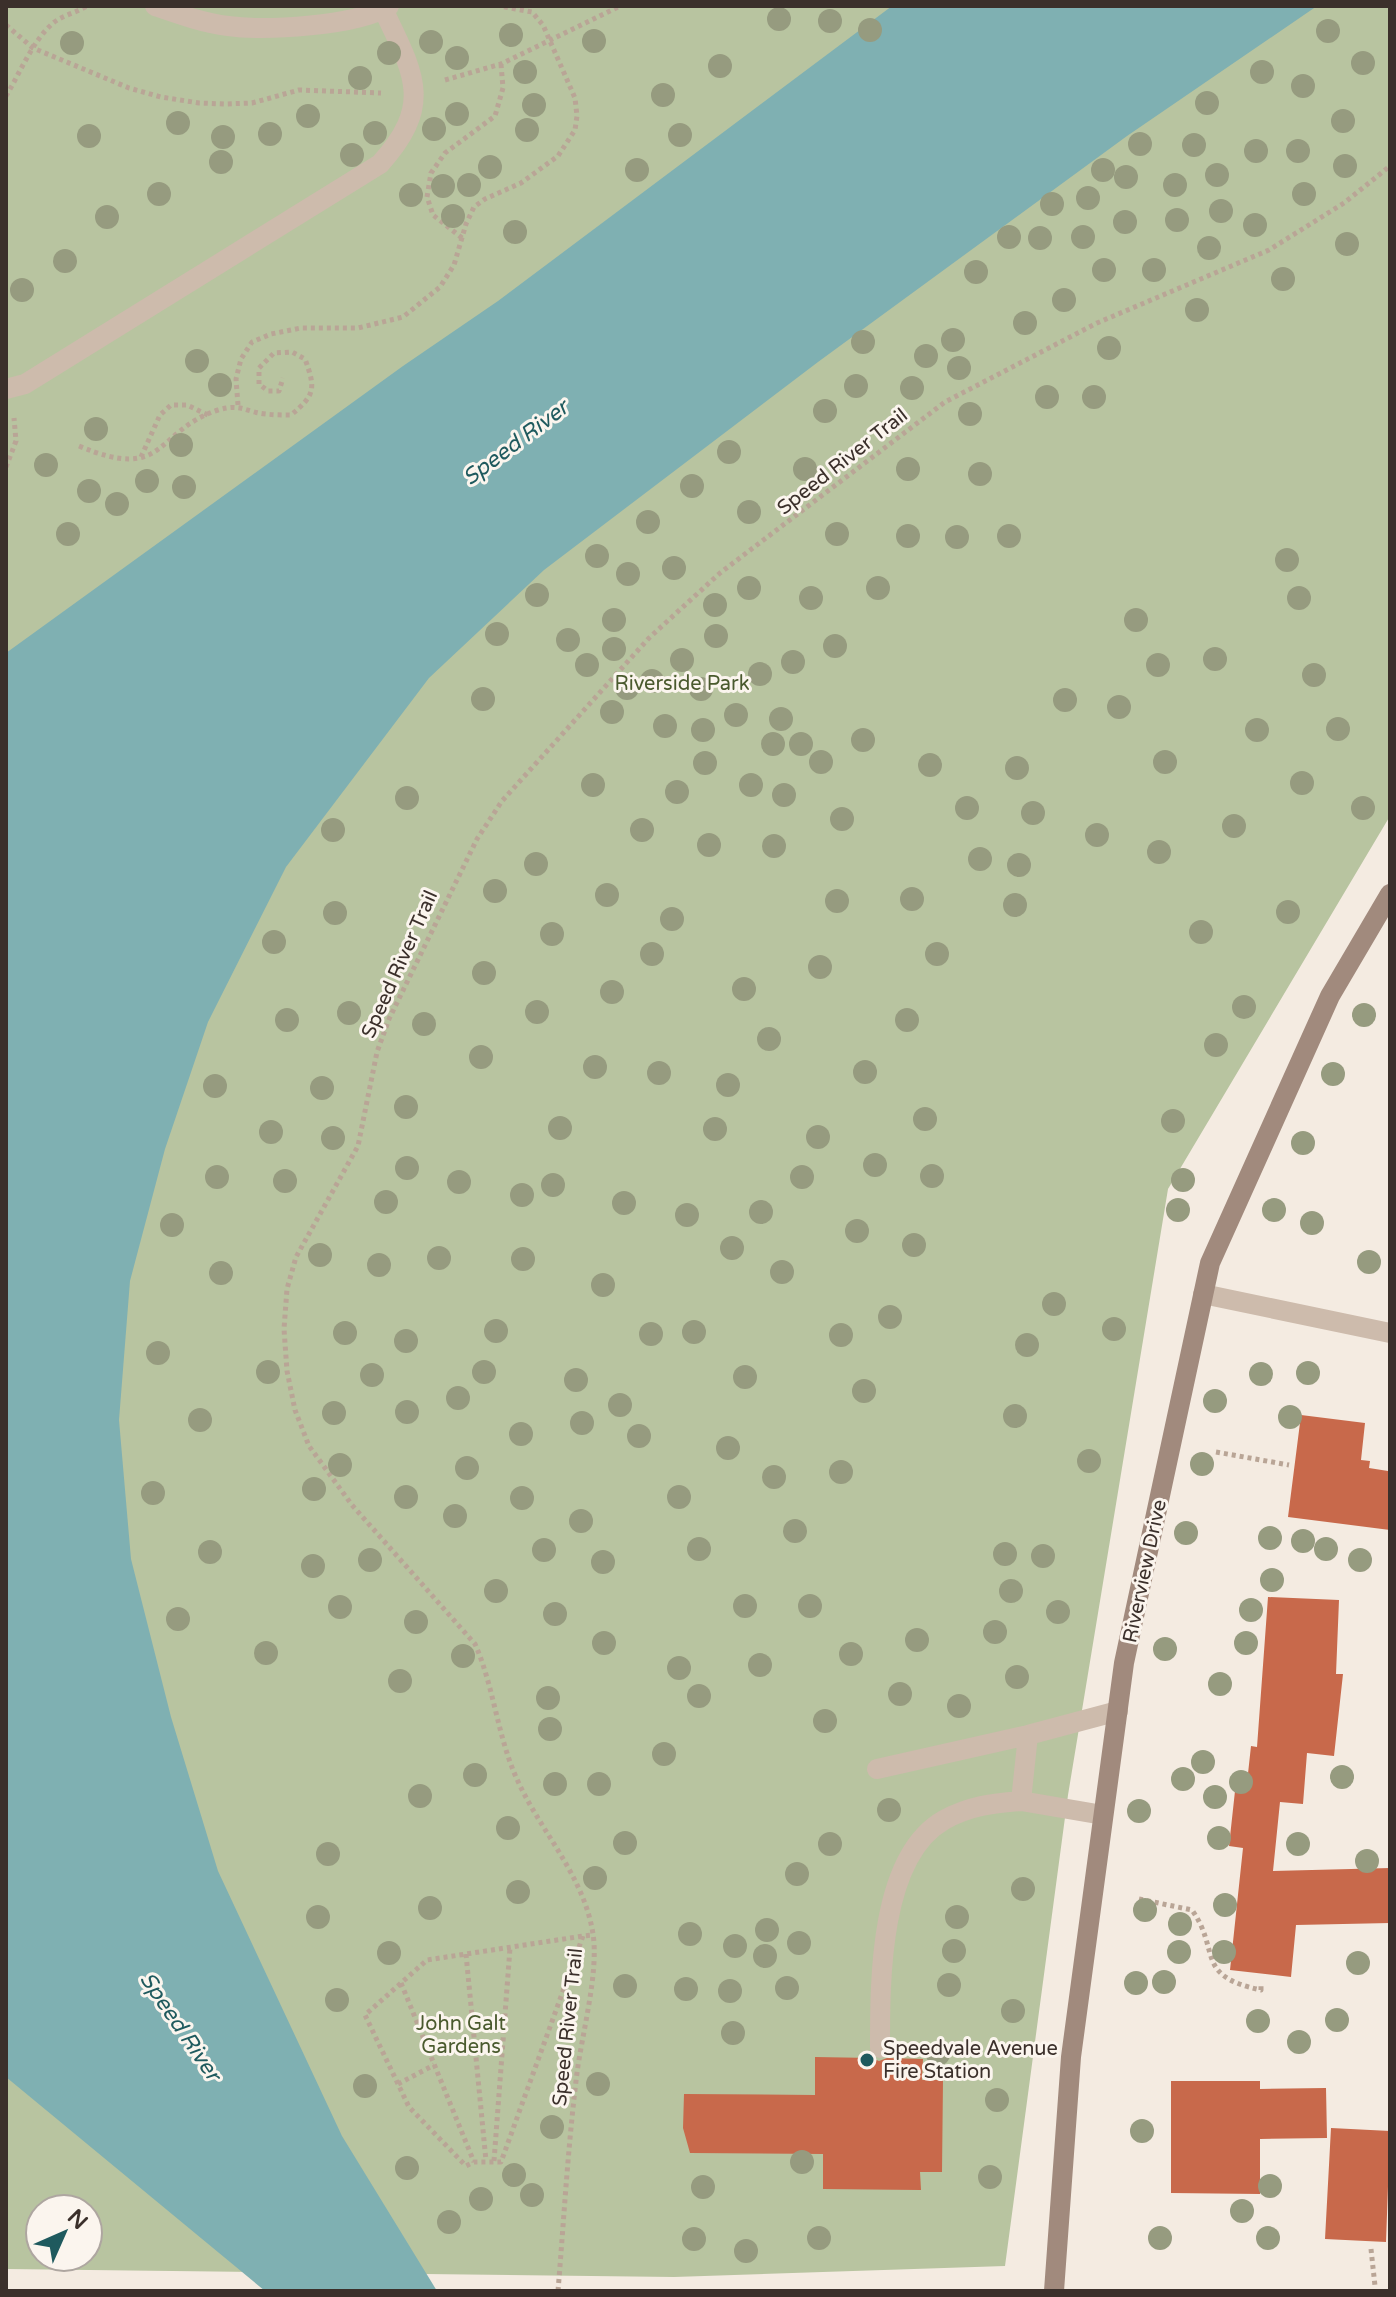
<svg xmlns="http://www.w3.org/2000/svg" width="1396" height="2297" font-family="'Varela Round',sans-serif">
  <rect width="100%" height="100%" fill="#f4ebe1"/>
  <path fill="#b8c4a0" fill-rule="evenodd" d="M6 6H1390V816L1168 1189 1068 1795 1005 2266 674 2277 6 2269ZM40 2209H88V2257H40Z"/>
  <path fill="#7fb0b2" d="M892 6H1317L1127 136 818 362 544 570 429 678 286 867 208 1022 165 1149 130 1281 119 1420 131 1559 171 1717 218 1871 342 2136 437 2291H265L6 2077V653L403 366 498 301Z"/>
  <path fill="#c8694b" d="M1301 1415 1365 1423 1361 1460 1370 1461 1369 1468 1388 1471 1390 1530 1288 1517Z
    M1268 1597 1339 1600 1336 1674H1343L1334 1756 1307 1753 1303 1804 1280 1802 1273 1871 1390 1868V1923L1296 1925 1291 1977 1230 1970 1243 1848 1229 1846 1235 1791 1246 1792 1251 1746 1257 1747Z
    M815 2057 872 2058 879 2061 887 2058 923 2059 922 2080H943L942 2172H920L921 2190 823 2189V2154L690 2153 683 2128 684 2094 815 2095Z
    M1171 2081H1260V2089L1326 2088 1327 2138 1260 2139V2194L1171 2193Z
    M1331 2128 1390 2131 1386 2242 1325 2239Z"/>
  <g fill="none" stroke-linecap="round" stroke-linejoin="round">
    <path stroke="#b9a596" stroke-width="5" stroke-dasharray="4 4" stroke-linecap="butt" d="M6 25 33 48 129 88 161 97 199 103 225 104 252 103 299 90 381 93
      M445 80 501 64 620 6
      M6 96C20 73 32 42 52 24 62 15 76 13 87 6
      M462 238 433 215 427 197 431 173 445 153 495 116 503 88 501 64
      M238 405 236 379 241 359 252 342 271 334 301 328H358L403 317 440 287 454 265 466 224 474 207 485 199 521 183 558 156 575 130 577 116 575 98 543 25 532 12 500 6
      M79 446C167 483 154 431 218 410 241 403 245 412 266 414 274 415 283 415 291 415 315 395 316 389 305 359L292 352 274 353 259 368V384L268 391H279L283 378
      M141 457 160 415 171 405H187L208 415
      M6 467 16 441 14 418
      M1216 1452 1289 1465
      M1139 1899 1192 1910C1221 1951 1194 1976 1261 1990V1983
      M583 1936 501 2162H474L466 2166 409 2107 365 2015 427 1960 583 1936 593 1935
      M466 1954 486 2161
      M401 1983 474 2162
      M398 2084 434 2065
      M494 2161 510 1948
      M1371 2249 1375 2286
      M558 2291C564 2218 568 2145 577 2073 582 2034 599 1972 593 1934 584 1875 539 1830 516 1777 497 1734 494 1687 475 1644L352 1505 309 1446 295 1410 287 1371 284 1329 287 1289 296 1257 358 1146 377 1052 389 1019 477 839 502 801 649 638 720 573 945 402 1097 323 1269 250 1344 203 1390 166"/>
    <path stroke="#cdbbac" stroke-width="20" d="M155 6C178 14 203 23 228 26 265 31 357 26 389 6
      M6 389 25 384 380 164C434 104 414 74 383 9
      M1028 1735 1021 1801 1103 1815
      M877 1769 1028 1735 1118 1711
      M880 2048C880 1982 879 1857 944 1820 969 1806 993 1803 1021 1801"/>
    <path stroke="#cdbbac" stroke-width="20" d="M1203 1294 1390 1333"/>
    <path stroke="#a18a7d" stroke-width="20" d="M1054 2291 1071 2057 1124 1663 1210 1263 1330 996 1390 894"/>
  </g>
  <g fill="#969b7f">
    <circle cx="779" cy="19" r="12"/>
    <circle cx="830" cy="21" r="12"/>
    <circle cx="870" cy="30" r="12"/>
    <circle cx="1328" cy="31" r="12"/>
    <circle cx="511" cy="35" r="12"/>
    <circle cx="594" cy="41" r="12"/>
    <circle cx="431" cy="42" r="12"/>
    <circle cx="72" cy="43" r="12"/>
    <circle cx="389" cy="53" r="12"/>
    <circle cx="457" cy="58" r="12"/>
    <circle cx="1363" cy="63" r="12"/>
    <circle cx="720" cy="66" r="12"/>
    <circle cx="525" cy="72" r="12"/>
    <circle cx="1262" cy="72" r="12"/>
    <circle cx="360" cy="78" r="12"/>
    <circle cx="1303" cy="86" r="12"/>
    <circle cx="663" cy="95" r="12"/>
    <circle cx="1207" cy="103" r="12"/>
    <circle cx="534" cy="105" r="12"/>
    <circle cx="457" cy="114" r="12"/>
    <circle cx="308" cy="116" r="12"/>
    <circle cx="1343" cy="121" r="12"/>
    <circle cx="178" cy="123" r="12"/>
    <circle cx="434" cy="129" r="12"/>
    <circle cx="527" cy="130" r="12"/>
    <circle cx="375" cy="133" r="12"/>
    <circle cx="270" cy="134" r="12"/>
    <circle cx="680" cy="135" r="12"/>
    <circle cx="89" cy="136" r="12"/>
    <circle cx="223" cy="137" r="12"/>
    <circle cx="1140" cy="144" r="12"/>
    <circle cx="1194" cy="145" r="12"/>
    <circle cx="1256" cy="151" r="12"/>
    <circle cx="1298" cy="151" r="12"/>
    <circle cx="352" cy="155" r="12"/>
    <circle cx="221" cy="162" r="12"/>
    <circle cx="1345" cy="166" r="12"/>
    <circle cx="490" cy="167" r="12"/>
    <circle cx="637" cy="170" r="12"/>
    <circle cx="1103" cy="170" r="12"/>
    <circle cx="1217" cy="175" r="12"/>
    <circle cx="1126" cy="177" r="12"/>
    <circle cx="469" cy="185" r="12"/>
    <circle cx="1175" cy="185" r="12"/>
    <circle cx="443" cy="186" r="12"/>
    <circle cx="159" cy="194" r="12"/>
    <circle cx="1304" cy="194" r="12"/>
    <circle cx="411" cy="195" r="12"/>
    <circle cx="1088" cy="198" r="12"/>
    <circle cx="1052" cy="204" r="12"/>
    <circle cx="1221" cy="211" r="12"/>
    <circle cx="453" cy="216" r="12"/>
    <circle cx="107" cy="217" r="12"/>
    <circle cx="1177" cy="220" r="12"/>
    <circle cx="1125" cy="222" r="12"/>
    <circle cx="1255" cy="225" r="12"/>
    <circle cx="515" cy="232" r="12"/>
    <circle cx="1009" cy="237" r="12"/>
    <circle cx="1083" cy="237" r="12"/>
    <circle cx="1040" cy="238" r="12"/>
    <circle cx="1347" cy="244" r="12"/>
    <circle cx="1209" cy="248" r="12"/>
    <circle cx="65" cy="261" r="12"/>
    <circle cx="1104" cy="270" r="12"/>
    <circle cx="1154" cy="270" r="12"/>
    <circle cx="976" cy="272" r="12"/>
    <circle cx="1283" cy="279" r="12"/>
    <circle cx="22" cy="290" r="12"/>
    <circle cx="1064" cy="300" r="12"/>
    <circle cx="1197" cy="310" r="12"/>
    <circle cx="1025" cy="323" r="12"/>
    <circle cx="953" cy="340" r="12"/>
    <circle cx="863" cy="342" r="12"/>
    <circle cx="1109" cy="348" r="12"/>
    <circle cx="926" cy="356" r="12"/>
    <circle cx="197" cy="361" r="12"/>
    <circle cx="959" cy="368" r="12"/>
    <circle cx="220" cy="385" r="12"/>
    <circle cx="856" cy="386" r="12"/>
    <circle cx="912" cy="388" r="12"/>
    <circle cx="1047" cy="397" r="12"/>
    <circle cx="1094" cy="397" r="12"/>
    <circle cx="825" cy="411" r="12"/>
    <circle cx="970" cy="414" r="12"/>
    <circle cx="96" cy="429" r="12"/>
    <circle cx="181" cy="445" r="12"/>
    <circle cx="729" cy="452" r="12"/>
    <circle cx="46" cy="465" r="12"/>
    <circle cx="805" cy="469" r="12"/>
    <circle cx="908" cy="469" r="12"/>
    <circle cx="980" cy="474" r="12"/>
    <circle cx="147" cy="481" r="12"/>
    <circle cx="692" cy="486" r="12"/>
    <circle cx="184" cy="487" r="12"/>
    <circle cx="89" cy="491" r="12"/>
    <circle cx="117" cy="504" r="12"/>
    <circle cx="749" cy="512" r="12"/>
    <circle cx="648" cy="522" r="12"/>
    <circle cx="68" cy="534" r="12"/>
    <circle cx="837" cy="534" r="12"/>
    <circle cx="908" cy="536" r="12"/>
    <circle cx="1009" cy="536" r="12"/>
    <circle cx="957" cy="537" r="12"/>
    <circle cx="597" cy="556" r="12"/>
    <circle cx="1287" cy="560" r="12"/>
    <circle cx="674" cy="568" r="12"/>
    <circle cx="628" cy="574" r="12"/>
    <circle cx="749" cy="588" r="12"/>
    <circle cx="878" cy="588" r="12"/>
    <circle cx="537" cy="595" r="12"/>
    <circle cx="811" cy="598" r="12"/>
    <circle cx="1299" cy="598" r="12"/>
    <circle cx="715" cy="605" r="12"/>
    <circle cx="614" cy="620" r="12"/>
    <circle cx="1136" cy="620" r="12"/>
    <circle cx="497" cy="634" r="12"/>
    <circle cx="716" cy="636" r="12"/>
    <circle cx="568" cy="640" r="12"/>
    <circle cx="835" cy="646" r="12"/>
    <circle cx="614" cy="649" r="12"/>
    <circle cx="1215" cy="659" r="12"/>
    <circle cx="682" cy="660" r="12"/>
    <circle cx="793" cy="662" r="12"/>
    <circle cx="587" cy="665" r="12"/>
    <circle cx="1158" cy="665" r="12"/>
    <circle cx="760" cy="674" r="12"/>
    <circle cx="1314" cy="675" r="12"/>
    <circle cx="652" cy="681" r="12"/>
    <circle cx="627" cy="688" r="12"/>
    <circle cx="701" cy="689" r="12"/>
    <circle cx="483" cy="699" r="12"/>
    <circle cx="1065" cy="700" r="12"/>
    <circle cx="1119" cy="707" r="12"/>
    <circle cx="612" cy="712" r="12"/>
    <circle cx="736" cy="715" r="12"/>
    <circle cx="781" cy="719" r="12"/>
    <circle cx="665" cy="726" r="12"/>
    <circle cx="1338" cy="729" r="12"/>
    <circle cx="703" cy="730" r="12"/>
    <circle cx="1257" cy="730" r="12"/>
    <circle cx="863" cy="740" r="12"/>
    <circle cx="773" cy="744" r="12"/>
    <circle cx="801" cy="744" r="12"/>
    <circle cx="821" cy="762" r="12"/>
    <circle cx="1165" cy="762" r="12"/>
    <circle cx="705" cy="763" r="12"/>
    <circle cx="930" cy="765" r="12"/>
    <circle cx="1017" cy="768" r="12"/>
    <circle cx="1302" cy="783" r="12"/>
    <circle cx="593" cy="785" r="12"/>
    <circle cx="751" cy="785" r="12"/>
    <circle cx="677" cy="792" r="12"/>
    <circle cx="784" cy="795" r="12"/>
    <circle cx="407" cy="798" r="12"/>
    <circle cx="967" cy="808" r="12"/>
    <circle cx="1363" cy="808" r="12"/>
    <circle cx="1033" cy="813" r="12"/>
    <circle cx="842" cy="819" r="12"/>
    <circle cx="1234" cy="826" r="12"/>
    <circle cx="333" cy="830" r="12"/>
    <circle cx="642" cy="830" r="12"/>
    <circle cx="1097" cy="835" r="12"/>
    <circle cx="709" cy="845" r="12"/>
    <circle cx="774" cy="846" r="12"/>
    <circle cx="1159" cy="852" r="12"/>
    <circle cx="980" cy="859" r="12"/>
    <circle cx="536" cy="864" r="12"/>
    <circle cx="1019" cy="865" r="12"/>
    <circle cx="495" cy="891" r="12"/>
    <circle cx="607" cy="895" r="12"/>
    <circle cx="912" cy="899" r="12"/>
    <circle cx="837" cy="901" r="12"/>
    <circle cx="1015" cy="905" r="12"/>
    <circle cx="1288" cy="912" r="12"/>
    <circle cx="335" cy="913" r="12"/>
    <circle cx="672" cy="919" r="12"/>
    <circle cx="1201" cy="932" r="12"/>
    <circle cx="552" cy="934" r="12"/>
    <circle cx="274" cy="942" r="12"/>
    <circle cx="652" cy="954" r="12"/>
    <circle cx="937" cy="954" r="12"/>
    <circle cx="820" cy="967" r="12"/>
    <circle cx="484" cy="973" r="12"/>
    <circle cx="744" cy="989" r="12"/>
    <circle cx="612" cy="992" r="12"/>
    <circle cx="1244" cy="1007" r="12"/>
    <circle cx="537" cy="1012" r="12"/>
    <circle cx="349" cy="1013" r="12"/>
    <circle cx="1364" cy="1015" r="12"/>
    <circle cx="287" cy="1020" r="12"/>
    <circle cx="907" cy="1020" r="12"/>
    <circle cx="424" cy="1024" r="12"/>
    <circle cx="769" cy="1039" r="12"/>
    <circle cx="1216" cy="1045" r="12"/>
    <circle cx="481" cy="1057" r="12"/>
    <circle cx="595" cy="1067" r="12"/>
    <circle cx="865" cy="1072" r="12"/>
    <circle cx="659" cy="1073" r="12"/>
    <circle cx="1333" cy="1074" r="12"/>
    <circle cx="728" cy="1085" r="12"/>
    <circle cx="215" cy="1086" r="12"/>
    <circle cx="322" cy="1088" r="12"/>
    <circle cx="406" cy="1107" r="12"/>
    <circle cx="925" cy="1119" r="12"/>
    <circle cx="1173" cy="1121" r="12"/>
    <circle cx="560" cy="1128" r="12"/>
    <circle cx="715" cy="1129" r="12"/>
    <circle cx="271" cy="1132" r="12"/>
    <circle cx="818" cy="1137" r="12"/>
    <circle cx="333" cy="1138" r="12"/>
    <circle cx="1303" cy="1143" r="12"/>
    <circle cx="875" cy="1165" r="12"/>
    <circle cx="407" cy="1168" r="12"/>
    <circle cx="932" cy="1176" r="12"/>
    <circle cx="217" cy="1177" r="12"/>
    <circle cx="802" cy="1177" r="12"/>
    <circle cx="1183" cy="1180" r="12"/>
    <circle cx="285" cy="1181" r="12"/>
    <circle cx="459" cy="1182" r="12"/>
    <circle cx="553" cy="1185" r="12"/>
    <circle cx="522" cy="1195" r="12"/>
    <circle cx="386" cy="1202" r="12"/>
    <circle cx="624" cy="1203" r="12"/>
    <circle cx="1178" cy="1210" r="12"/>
    <circle cx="1274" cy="1210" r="12"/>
    <circle cx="761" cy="1212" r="12"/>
    <circle cx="687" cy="1215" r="12"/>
    <circle cx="1312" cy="1223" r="12"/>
    <circle cx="172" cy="1225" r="12"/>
    <circle cx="857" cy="1231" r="12"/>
    <circle cx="914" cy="1245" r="12"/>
    <circle cx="732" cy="1248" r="12"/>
    <circle cx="320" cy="1255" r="12"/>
    <circle cx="439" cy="1258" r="12"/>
    <circle cx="523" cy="1259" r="12"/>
    <circle cx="1369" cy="1262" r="12"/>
    <circle cx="379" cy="1265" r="12"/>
    <circle cx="782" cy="1272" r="12"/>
    <circle cx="221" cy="1273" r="12"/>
    <circle cx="603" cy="1285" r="12"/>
    <circle cx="1054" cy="1304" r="12"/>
    <circle cx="890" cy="1317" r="12"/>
    <circle cx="1114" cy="1329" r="12"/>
    <circle cx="496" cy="1331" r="12"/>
    <circle cx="694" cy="1332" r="12"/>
    <circle cx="345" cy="1333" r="12"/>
    <circle cx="651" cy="1334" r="12"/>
    <circle cx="841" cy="1335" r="12"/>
    <circle cx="406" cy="1341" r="12"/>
    <circle cx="1027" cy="1345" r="12"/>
    <circle cx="158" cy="1353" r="12"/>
    <circle cx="268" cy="1372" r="12"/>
    <circle cx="484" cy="1372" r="12"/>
    <circle cx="1308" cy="1373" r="12"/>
    <circle cx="1261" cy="1374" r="12"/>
    <circle cx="372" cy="1375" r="12"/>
    <circle cx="745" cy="1377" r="12"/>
    <circle cx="576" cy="1380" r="12"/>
    <circle cx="864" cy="1391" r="12"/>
    <circle cx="458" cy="1398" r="12"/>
    <circle cx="1215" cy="1401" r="12"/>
    <circle cx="620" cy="1405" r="12"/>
    <circle cx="407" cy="1412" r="12"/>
    <circle cx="334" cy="1413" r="12"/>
    <circle cx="1015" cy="1416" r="12"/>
    <circle cx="1290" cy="1417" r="12"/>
    <circle cx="200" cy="1420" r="12"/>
    <circle cx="582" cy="1423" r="12"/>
    <circle cx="521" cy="1434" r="12"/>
    <circle cx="639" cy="1436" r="12"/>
    <circle cx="728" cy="1448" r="12"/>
    <circle cx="1089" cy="1461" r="12"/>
    <circle cx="1202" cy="1464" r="12"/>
    <circle cx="340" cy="1465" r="12"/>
    <circle cx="467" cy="1468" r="12"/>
    <circle cx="841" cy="1472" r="12"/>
    <circle cx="774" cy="1477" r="12"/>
    <circle cx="314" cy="1489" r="12"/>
    <circle cx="153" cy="1493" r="12"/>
    <circle cx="406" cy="1497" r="12"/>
    <circle cx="679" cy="1497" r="12"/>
    <circle cx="522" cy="1498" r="12"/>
    <circle cx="455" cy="1516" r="12"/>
    <circle cx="581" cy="1521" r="12"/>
    <circle cx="795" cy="1531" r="12"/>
    <circle cx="1186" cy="1533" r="12"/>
    <circle cx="1270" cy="1538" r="12"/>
    <circle cx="1303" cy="1541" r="12"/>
    <circle cx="699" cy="1549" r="12"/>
    <circle cx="1326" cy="1549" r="12"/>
    <circle cx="544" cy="1550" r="12"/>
    <circle cx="210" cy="1552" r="12"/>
    <circle cx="1005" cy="1554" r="12"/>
    <circle cx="1043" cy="1556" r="12"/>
    <circle cx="370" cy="1560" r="12"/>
    <circle cx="1360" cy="1560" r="12"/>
    <circle cx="603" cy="1562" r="12"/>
    <circle cx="313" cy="1566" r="12"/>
    <circle cx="1272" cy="1580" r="12"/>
    <circle cx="496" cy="1591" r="12"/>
    <circle cx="1011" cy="1591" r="12"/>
    <circle cx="745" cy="1606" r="12"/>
    <circle cx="810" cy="1606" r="12"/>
    <circle cx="340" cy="1607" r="12"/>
    <circle cx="1251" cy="1610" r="12"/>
    <circle cx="1058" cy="1612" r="12"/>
    <circle cx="555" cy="1614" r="12"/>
    <circle cx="178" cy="1619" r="12"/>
    <circle cx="416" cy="1622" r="12"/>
    <circle cx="995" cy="1632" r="12"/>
    <circle cx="917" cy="1640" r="12"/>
    <circle cx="604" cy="1643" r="12"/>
    <circle cx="1246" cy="1643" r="12"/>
    <circle cx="1165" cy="1649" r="12"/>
    <circle cx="266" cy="1653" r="12"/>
    <circle cx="851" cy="1654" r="12"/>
    <circle cx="463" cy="1656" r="12"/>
    <circle cx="760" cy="1665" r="12"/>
    <circle cx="679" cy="1668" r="12"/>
    <circle cx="1017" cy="1677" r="12"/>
    <circle cx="400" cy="1681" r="12"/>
    <circle cx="1220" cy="1684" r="12"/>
    <circle cx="900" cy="1694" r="12"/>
    <circle cx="699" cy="1696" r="12"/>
    <circle cx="548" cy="1698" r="12"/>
    <circle cx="959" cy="1706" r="12"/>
    <circle cx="825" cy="1721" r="12"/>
    <circle cx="550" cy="1729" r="12"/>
    <circle cx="664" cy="1754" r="12"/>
    <circle cx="1203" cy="1762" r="12"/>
    <circle cx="475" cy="1775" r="12"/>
    <circle cx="1342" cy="1777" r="12"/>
    <circle cx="1183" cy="1779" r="12"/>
    <circle cx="1241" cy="1782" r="12"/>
    <circle cx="555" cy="1784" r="12"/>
    <circle cx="599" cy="1784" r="12"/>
    <circle cx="420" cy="1796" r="12"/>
    <circle cx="1215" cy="1797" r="12"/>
    <circle cx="889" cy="1810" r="12"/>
    <circle cx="1139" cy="1811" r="12"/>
    <circle cx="508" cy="1828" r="12"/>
    <circle cx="1219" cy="1838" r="12"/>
    <circle cx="625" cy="1843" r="12"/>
    <circle cx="830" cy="1844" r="12"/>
    <circle cx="1298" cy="1844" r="12"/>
    <circle cx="328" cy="1854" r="12"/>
    <circle cx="1367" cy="1861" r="12"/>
    <circle cx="797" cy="1874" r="12"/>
    <circle cx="595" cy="1878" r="12"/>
    <circle cx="1023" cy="1889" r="12"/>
    <circle cx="518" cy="1892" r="12"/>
    <circle cx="1225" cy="1905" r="12"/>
    <circle cx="430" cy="1908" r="12"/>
    <circle cx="1145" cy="1910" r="12"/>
    <circle cx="318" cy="1917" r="12"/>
    <circle cx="957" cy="1917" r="12"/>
    <circle cx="1180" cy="1924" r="12"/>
    <circle cx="767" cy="1930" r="12"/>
    <circle cx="690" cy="1934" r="12"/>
    <circle cx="799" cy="1943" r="12"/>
    <circle cx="735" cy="1946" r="12"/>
    <circle cx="954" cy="1951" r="12"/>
    <circle cx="1179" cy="1952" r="12"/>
    <circle cx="1224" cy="1952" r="12"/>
    <circle cx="389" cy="1953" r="12"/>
    <circle cx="765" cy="1956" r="12"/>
    <circle cx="1358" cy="1963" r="12"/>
    <circle cx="1164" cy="1982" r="12"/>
    <circle cx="1136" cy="1983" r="12"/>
    <circle cx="949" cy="1985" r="12"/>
    <circle cx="625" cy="1986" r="12"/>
    <circle cx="787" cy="1988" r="12"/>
    <circle cx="686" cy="1989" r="12"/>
    <circle cx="730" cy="1991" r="12"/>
    <circle cx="337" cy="2000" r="12"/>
    <circle cx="1013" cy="2011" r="12"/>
    <circle cx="1337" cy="2020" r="12"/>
    <circle cx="1258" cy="2021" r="12"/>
    <circle cx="733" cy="2033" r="12"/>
    <circle cx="1299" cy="2042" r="12"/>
    <circle cx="938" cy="2054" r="12"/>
    <circle cx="598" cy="2084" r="12"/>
    <circle cx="365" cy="2086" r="12"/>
    <circle cx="997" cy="2100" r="12"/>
    <circle cx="552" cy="2127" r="12"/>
    <circle cx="1142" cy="2131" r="12"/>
    <circle cx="802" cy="2162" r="12"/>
    <circle cx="407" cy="2168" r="12"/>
    <circle cx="514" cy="2175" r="12"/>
    <circle cx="990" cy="2177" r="12"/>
    <circle cx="1270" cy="2186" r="12"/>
    <circle cx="703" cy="2187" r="12"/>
    <circle cx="532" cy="2195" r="12"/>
    <circle cx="481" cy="2199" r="12"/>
    <circle cx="1242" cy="2211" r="12"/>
    <circle cx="449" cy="2222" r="12"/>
    <circle cx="819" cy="2238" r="12"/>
    <circle cx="1160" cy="2238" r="12"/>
    <circle cx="1268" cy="2238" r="12"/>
    <circle cx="694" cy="2239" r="12"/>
    <circle cx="746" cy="2251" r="12"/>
  </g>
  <circle fill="#1f5a5e" stroke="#fbf5ee" stroke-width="3" cx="867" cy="2060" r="8"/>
  <g text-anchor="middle" stroke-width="6" stroke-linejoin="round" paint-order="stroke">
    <g font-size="20" fill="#3b302b" stroke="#fbf5ee">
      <text transform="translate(842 461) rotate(-38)" y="7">Speed River Trail</text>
      <text transform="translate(399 964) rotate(-66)" y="7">Speed River Trail</text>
      <text transform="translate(1144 1571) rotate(-78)" y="7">Riverview Drive</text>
      <text transform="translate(567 2027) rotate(-84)" y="7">Speed River Trail</text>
    </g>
    <g font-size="20" fill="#4a5a2e" stroke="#fbf5ee">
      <text x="682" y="690">Riverside Park</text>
      <text x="461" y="2030">John Galt<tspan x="461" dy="23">Gardens</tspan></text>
    </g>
    <g font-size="20" fill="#3b302b" stroke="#fbf5ee" text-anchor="start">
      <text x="883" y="2055">Speedvale Avenue<tspan x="883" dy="23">Fire Station</tspan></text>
    </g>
    <g font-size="22" font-style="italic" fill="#1f5a5e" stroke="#fbf5ee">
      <text transform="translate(515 442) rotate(-37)" y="8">Speed River</text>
      <text transform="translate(181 2026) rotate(56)" y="8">Speed River</text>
    </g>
  </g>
  <rect width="1396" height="2297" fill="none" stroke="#3b302b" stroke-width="16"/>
  <g transform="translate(64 2233) rotate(45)"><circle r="38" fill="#fbf5ee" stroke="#aea6a0" stroke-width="2"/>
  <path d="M0-6L14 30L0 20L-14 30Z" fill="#1f5a5e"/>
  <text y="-12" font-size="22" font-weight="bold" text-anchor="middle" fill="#3b302b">N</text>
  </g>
</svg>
